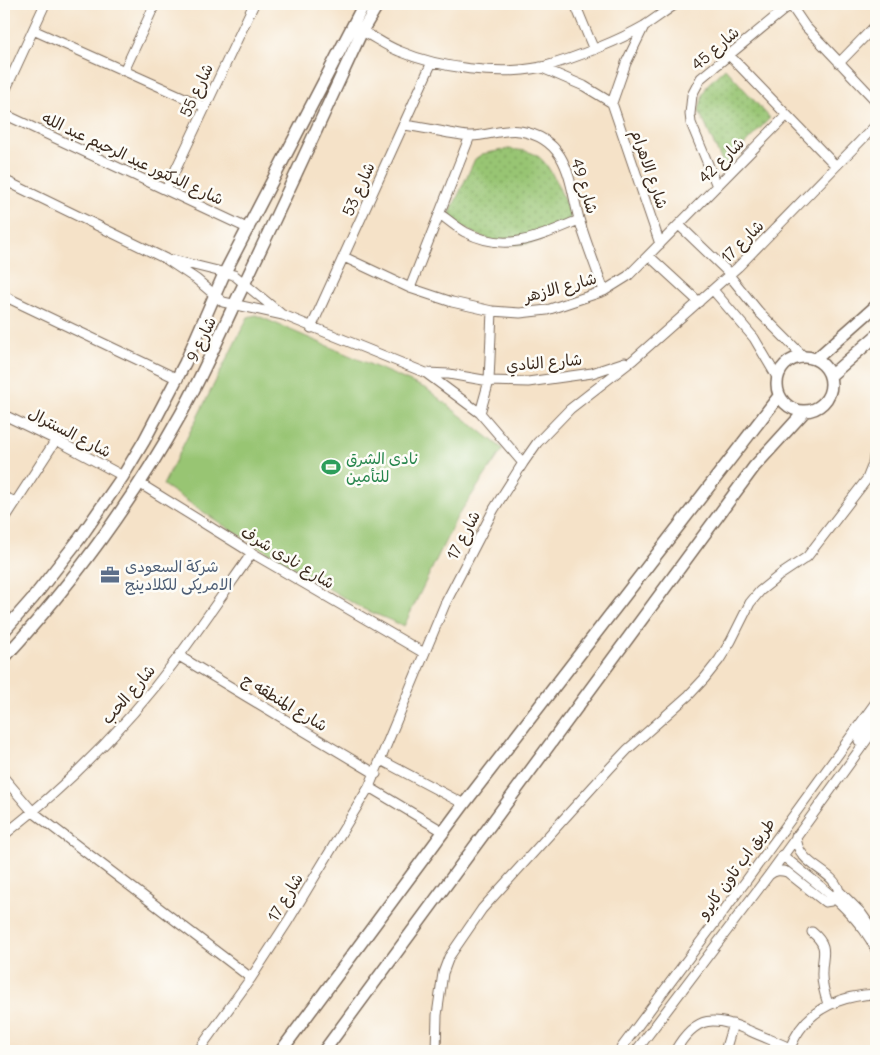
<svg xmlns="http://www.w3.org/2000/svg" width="880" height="1055" font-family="Delius,'Playpen Sans Arabic',sans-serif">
  <defs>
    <pattern id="grass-dots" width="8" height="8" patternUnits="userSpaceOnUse" patternTransform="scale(1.25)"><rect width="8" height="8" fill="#98c573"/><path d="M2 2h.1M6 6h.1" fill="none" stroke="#7da05e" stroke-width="1.8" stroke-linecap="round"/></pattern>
  </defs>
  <rect width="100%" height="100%" fill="#fdfcf7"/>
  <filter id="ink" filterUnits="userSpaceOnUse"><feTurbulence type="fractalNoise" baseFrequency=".02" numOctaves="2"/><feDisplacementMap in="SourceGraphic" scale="10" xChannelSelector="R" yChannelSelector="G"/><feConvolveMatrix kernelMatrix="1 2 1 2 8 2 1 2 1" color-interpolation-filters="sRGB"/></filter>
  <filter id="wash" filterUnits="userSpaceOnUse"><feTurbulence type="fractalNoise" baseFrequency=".0096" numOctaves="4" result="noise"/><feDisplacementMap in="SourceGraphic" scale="20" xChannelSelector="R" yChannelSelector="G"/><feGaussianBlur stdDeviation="1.12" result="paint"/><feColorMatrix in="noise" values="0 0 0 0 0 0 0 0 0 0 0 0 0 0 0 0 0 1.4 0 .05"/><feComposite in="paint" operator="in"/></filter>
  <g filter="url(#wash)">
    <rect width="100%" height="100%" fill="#f5e2c8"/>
    <path fill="url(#grass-dots)" stroke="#6a7848" d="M725 68 770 118 724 166 699 111 703 94 708 84Z
      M508 149C517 150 528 150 536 155 551 163 563 198 570 214L571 221C563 226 556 232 548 236 512 257 480 236 447 219L475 159 482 154Z"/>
    <path fill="#98c573" stroke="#6a7848" d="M256 315 427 389 503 449 457 517 404 626 361 608 226 527 163 485 248 317Z"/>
  </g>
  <g filter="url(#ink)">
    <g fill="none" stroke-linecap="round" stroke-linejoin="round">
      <g stroke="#7c6a5a" stroke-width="11">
        <path id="minor" d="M575 4 594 50
          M790 4 805 26 876 101
          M33 30 205 107
          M362 31C374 37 386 46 399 51 439 68 499 76 542 67 562 62 581 55 600 47 615 41 630 34 644 26 655 19 665 11 676 4
          M729 55 836 166
          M839 63 876 25
          M540 67 584 86 612 103 660 244
          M124 71 155 4
          M4 93 45 4
          M612 103 626 63 644 26
          M4 114 249 229
          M404 125C419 127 434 130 449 133 457 134 464 136 471 136 488 136 504 128 520 131 569 139 569 181 579 219 586 243 596 267 604 291
          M4 180 166 259 196 279 223 302 283 315 426 373 480 413 523 463
          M717 186 691 123 690 114 692 95 701 78 791 4
          M166 190 254 4
          M440 214C448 220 456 227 465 232 507 254 540 236 579 220
          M679 225 730 274
          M649 256 699 302
          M344 257 410 288 452 302 492 311 520 313 547 310 604 291 628 276 786 116
          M173 260 234 275 280 313
          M729 275 759 312 804 357
          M410 288 470 136
          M713 290 754 338 777 377
          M4 296 178 379
          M311 328 432 62
          M426 373 449 374 489 381 528 382 592 373 625 362
          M480 413 489 381 492 311
          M4 415 56 440 123 476
          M139 483 252 553 424 653
          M4 497 16 502
          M4 520 56 440
          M179 656 376 774
          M859 741 871 722 868 714
          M381 760 464 804
          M4 778 33 812 251 978
          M369 787 444 832
          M4 835C69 784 130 722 179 656 204 622 228 587 252 553
          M782 855C814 882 859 912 876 950
          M769 875C775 870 780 870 787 872L825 902 831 901 839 891C833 869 797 866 796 836
          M839 891 861 913 876 934
          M812 932C831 948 821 955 822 976 822 985 825 995 828 1004
          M198 1051 251 978 288 921 369 787 445 604 494 509 523 463 537 443 570 409 633 360 738 267 876 125
          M436 1051 437 1015 443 973 449 957 482 909 610 768 628 749 689 695 704 679 719 660 731 641 750 603 760 591 780 575 807 557 867 479 873 464 876 444
          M619 1051 746 881 876 702
          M636 1051 769 875 876 727
          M675 1051C696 1014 715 1016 750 1031 763 1037 777 1042 790 1048
          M725 1051 733 1024
          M789 1051C803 1011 836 996 876 994"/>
      </g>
      <g stroke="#7c6a5a" stroke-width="14">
        <path id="major" d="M777 384a27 27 0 1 1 54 0a27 27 0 1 1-54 0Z
          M816 359 876 306
          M830 376 876 336
          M4 631 33 598 80 538 123 476 144 441 185 363 224 274 364 4
          M4 658C72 584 132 502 181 414 201 378 217 341 234 305 278 214 320 122 362 31L378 4
          M281 1051 464 804 779 396
          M324 1051 754 467 805 411"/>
      </g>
      <use href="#minor" stroke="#fff" stroke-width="9"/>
      <use href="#major" stroke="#fff" stroke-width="11"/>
    </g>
  </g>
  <defs>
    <g id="stadium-bare" transform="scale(1.5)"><path d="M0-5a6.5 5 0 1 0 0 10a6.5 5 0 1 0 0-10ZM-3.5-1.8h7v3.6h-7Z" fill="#2e9e5b" stroke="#fdfcf7" stroke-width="2.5" paint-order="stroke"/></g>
    <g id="office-bare" transform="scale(1.5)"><path d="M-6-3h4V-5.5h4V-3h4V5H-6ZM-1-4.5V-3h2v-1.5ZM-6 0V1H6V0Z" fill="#5c6f8a" stroke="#fdfcf7" stroke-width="2.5" paint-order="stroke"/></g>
  </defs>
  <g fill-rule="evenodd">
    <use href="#stadium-bare" x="331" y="467"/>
    <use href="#office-bare" x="110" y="575"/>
  </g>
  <g text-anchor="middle" stroke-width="5" stroke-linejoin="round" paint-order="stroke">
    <g font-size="16" fill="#3b2a1e" stroke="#fdfcf7">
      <text transform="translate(715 48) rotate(-41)" y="6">شارع 45</text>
      <text transform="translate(196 90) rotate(-65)" y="6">شارع 55</text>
      <text transform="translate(133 158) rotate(25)" y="6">شارع الدكتور عبد الرحيم عبد الله</text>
      <text transform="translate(721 160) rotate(-45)" y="6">شارع 42</text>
      <text transform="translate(650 169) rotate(71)" y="6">شارع الاهرام</text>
      <text transform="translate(585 186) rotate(73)" y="6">شارع 49</text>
      <text transform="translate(358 189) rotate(-66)" y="6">شارع 53</text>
      <text transform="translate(742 241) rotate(-45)" y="6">شارع 17</text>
      <text transform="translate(560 287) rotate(-15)" y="6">شارع الازهر</text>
      <text transform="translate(201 339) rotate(-65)" y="6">شارع 9</text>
      <text transform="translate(544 362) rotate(-5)" y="6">شارع النادي</text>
      <text transform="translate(70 432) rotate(27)" y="6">شارع السنترال</text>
      <text transform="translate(463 535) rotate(-62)" y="6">شارع 17</text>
      <text transform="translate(288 557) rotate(31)" y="6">شارع نادى شرف</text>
      <text transform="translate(128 694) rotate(-49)" y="6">شارع الحب</text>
      <text transform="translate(285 702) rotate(31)" y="6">شارع المنطقه ج</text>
      <text transform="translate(736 868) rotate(-54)" y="6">طريق اب تاون كايرو</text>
      <text transform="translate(285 897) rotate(-59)" y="6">شارع 17</text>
    </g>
    <g font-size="16" fill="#27864d" stroke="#fdfcf7" text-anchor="start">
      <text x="346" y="464">نادى الشرق<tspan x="346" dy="18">للتأمين</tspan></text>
    </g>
    <g font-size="16" fill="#4e5e75" stroke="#fdfcf7" text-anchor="start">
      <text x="125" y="572">شركة السعودى<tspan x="125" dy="18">الامريكى للكلادينج</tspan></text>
    </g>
  </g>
  <rect width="880" height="1055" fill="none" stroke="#fdfcf7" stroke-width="20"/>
</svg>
